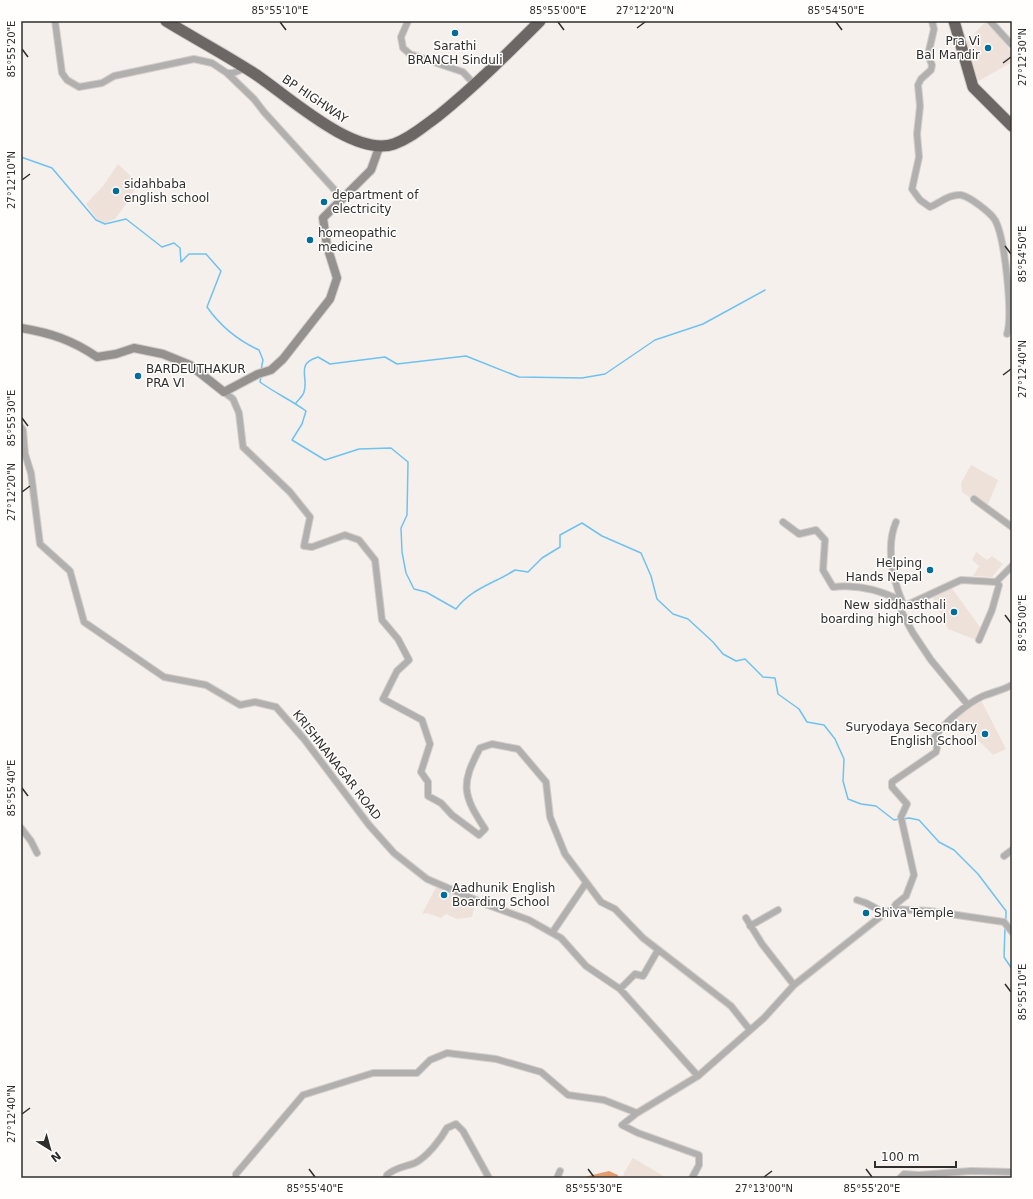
<svg xmlns="http://www.w3.org/2000/svg" width="1033" height="1199" font-family="'DejaVu Sans',sans-serif">
  <rect width="100%" height="100%" fill="#f5f0ec"/>
  <path fill="#eee1da" d="M985 22 1001 38 1012 53V62L975 83 966 43Z
    M118 164 137 182 132 196 115 219 105 223 97 219 86 204 103 186Z
    M971 465 998 480 986 509 962 492 961 483Z
    M976 552 987 560 992 556 1003 564 992 577 973 576 979 566 972 560Z
    M951 587 980 627 976 640 948 629 932 596Z
    M981 700 1006 749 993 755 956 718 969 707Z
    M436 887 475 904 472 917 457 919 446 914 441 918 427 913 422 914Z
    M633 1158 667 1178H623L624 1173Z"/>
  <path fill="#e59d70" d="M609 1171 618 1175V1178H580Z"/>
  <g fill="none" stroke-linecap="round" stroke-linejoin="round">
    <path stroke="#6fc2f0" stroke-width="1.5" d="M21 157 52 168 96 220 105 224 126 219 162 247 174 243 180 248 181 262 189 254H206L221 271 207 307C221 327 237 340 259 350L263 360 261 370
      M261 376 260 382C275 393 291 400 306 411L302 424 292 440 325 460 359 449 391 448 408 462 407 515 401 528 402 552 406 573 414 589 426 592 456 609C470 589 495 583 515 570L528 572 542 558 560 547V535L582 523 602 536 641 553 651 576 657 599 673 614 688 619 713 642 723 654 736 661 745 659 763 677 775 678 778 694 799 709 807 722 824 725 835 739 844 759 843 781 848 799 861 804 876 806 894 820 899 819
      M296 403C299 399 303 396 304 392 309 377 295 364 318 357L330 364 385 357 397 364 466 356 519 377 582 378 605 374 655 340 703 324 765 290
      M903 819 909 818 919 820 939 842 954 850 978 874 1006 911V922
      M1005 928 1004 957 1012 969"/>
    <g stroke="#d2cdca" stroke-width="8">
      <path id="street" d="M55 21 62 73 67 80 79 87 102 83 114 76 194 59 212 63 227 73H233L246 68
        M408 21 401 37 403 48 410 54 463 72 475 85
        M932 21 934 29 928 55 932 65 931 70 921 79 918 85 920 106 917 134 919 157 912 189 920 200 930 207C940 203 949 194 961 195 970 197 990 212 995 220 1005 238 1013 315 1007 334
        M990 21 1012 45
        M227 73 254 99 264 112 342 198
        M224 392 233 399 239 413 243 447 290 492 310 517 304 546 312 547 345 535 359 540 375 560 382 620 398 639 409 660 397 671 383 699 422 720 430 744 421 772 428 782V796L441 803 452 815 479 835 485 829C463 795 460 785 480 748L492 744 518 749 546 782 550 817 565 854 601 902 615 909 643 938 731 1006 750 1030
        M21 427 23 430 25 454 31 473 40 544 70 571 84 622 164 677 206 685 240 705 255 702 276 707 304 739 369 825 394 853 427 879 485 904 529 920 561 938 586 966 620 989 698 1076
        M974 499 1012 527
        M783 522 799 534 816 530 825 540 823 570 833 587C857 584 880 590 902 601L901 611 913 633 931 660 968 705
        M896 522C886 545 892 577 902 601
        M902 604 907 605 961 580 996 582 1012 566
        M979 640 992 610 999 585 996 582
        M21 828 31 841 37 853
        M1004 856 1012 850
        M857 900 866 903 885 913
        M893 909 896 904 906 896 914 875 901 817 907 804 892 787V782L936 752 937 747 934 738C945 722 966 704 983 696 993 692 1003 690 1012 685
        M746 918 762 944 794 985
        M750 926 778 910
        M552 933 586 883
        M620 989 635 974 643 976 658 950
        M637 1113 622 1125 638 1133 699 1155V1165L692 1178
        M236 1178V1174L303 1095 373 1073H417L430 1060 447 1053 496 1059 541 1072 568 1095 604 1100 637 1113 698 1076 764 1018 794 985 885 913 893 909 930 911 1004 922 1012 932
        M386 1178 387 1175C396 1167 405 1167 415 1163 427 1157 441 1139 447 1128L456 1124 463 1131 489 1178
        M557 1178 560 1171
        M900 1178 904 1174 919 1175 971 1171 1012 1172"/>
    </g>
    <g stroke="#d2cdca" stroke-width="10">
      <path id="secondary" d="M21 328C51 333 72 340 97 357L116 354 134 348 163 354 190 365 224 392 258 374 271 370 283 359 330 299 337 278 327 246 323 218 371 170 380 145"/>
    </g>
    <g stroke="#d2cdca" stroke-width="13">
      <path id="highway" d="M166 21C194 38 224 54 252 72 285 93 353 158 394 144 411 138 424 126 438 116 474 87 507 54 540 21
        M954 21 973 87 1012 126"/>
    </g>
    <use href="#street" stroke="#b2b0af" stroke-width="6"/>
    <use href="#secondary" stroke="#94918f" stroke-width="8"/>
    <use href="#highway" stroke="#6c6764" stroke-width="11"/>
  </g>
  <path fill="none" stroke="#302e2d" stroke-width="1.5" d="M280 22 286 30M558 22 564 30M836 22 842 30M637 28 645 22M22 49 28 57M1003 63 1011 57M22 180 30 174M1005 246 1011 254M1003 375 1011 369M22 418 28 426M22 492 30 486M1005 615 1011 623M22 788 28 796M1005 984 1011 992M22 1114 30 1108M309 1169 315 1177M588 1169 594 1177M866 1169 872 1177M764 1177 772 1171"/>
  <g fill="#006d99" stroke="#fffefd" stroke-width="1.5">
    <circle cx="455" cy="33" r="4"/>
    <circle cx="988" cy="48" r="4"/>
    <circle cx="116" cy="191" r="4"/>
    <circle cx="324" cy="202" r="4"/>
    <circle cx="310" cy="240" r="4"/>
    <circle cx="138" cy="376" r="4"/>
    <circle cx="930" cy="570" r="4"/>
    <circle cx="954" cy="612" r="4"/>
    <circle cx="985" cy="734" r="4"/>
    <circle cx="444" cy="895" r="4"/>
    <circle cx="866" cy="913" r="4"/>
  </g>
  <g text-anchor="middle" stroke-width="3" stroke-linejoin="round" paint-order="stroke">
    <g font-size="12" fill="#302e2d" stroke="#fffefd" text-anchor="start">
      <text x="980" y="45" text-anchor="end">Pra Vi<tspan x="980" dy="14">Bal Mandir</tspan></text>
      <text x="455" y="50" text-anchor="middle">Sarathi<tspan x="455" dy="14">BRANCH Sinduli</tspan></text>
      <text x="124" y="188">sidahbaba<tspan x="124" dy="14">english school</tspan></text>
      <text x="332" y="199">department of<tspan x="332" dy="14">electricity</tspan></text>
      <text x="318" y="237">homeopathic<tspan x="318" dy="14">medicine</tspan></text>
      <text x="146" y="373">BARDEUTHAKUR<tspan x="146" dy="14">PRA VI</tspan></text>
      <text x="922" y="567" text-anchor="end">Helping<tspan x="922" dy="14">Hands Nepal</tspan></text>
      <text x="946" y="609" text-anchor="end">New siddhasthali<tspan x="946" dy="14">boarding high school</tspan></text>
      <text x="977" y="731" text-anchor="end">Suryodaya Secondary<tspan x="977" dy="14">English School</tspan></text>
      <text x="452" y="892">Aadhunik English<tspan x="452" dy="14">Boarding School</tspan></text>
      <text x="874" y="917">Shiva Temple</text>
    </g>
    <g font-size="12" fill="#302e2d" stroke="#fffefd">
      <text transform="translate(315 99) rotate(34)" y="4">BP HIGHWAY</text>
      <text transform="translate(337 765) rotate(52)" y="4">KRISHNANAGAR ROAD</text>
    </g>
  </g>
  <rect width="1033" height="1199" fill="none" stroke="#fffefd" stroke-width="44"/>
  <g transform="translate(50 1149) rotate(143)" stroke="#fffefd" stroke-width="3" paint-order="stroke">
  <path d="M0-3L7 15L0 10L-7 15Z" fill="#302e2d"/>
  <text y="-6" font-size="11" font-weight="bold" text-anchor="middle" fill="#302e2d">N</text>
  </g>
  <path d="M875 1161v6h81v-6" fill="none" stroke="#302e2d" stroke-width="2"/>
  <text x="881" y="1161" font-size="12" fill="#302e2d" stroke="#fffefd" stroke-width="3" paint-order="stroke">100 m</text>
  <rect x="22" y="22" width="989" height="1155" fill="none" stroke="#302e2d" stroke-width="1.5"/>
  <g font-size="10" text-anchor="middle" fill="#302e2d">
    <text x="280" y="14">85°55'10"E</text>
    <text x="558" y="14">85°55'00"E</text>
    <text x="645" y="14">27°12'20"N</text>
    <text x="836" y="14">85°54'50"E</text>
    <text transform="translate(11 49) rotate(-90)" y="4">85°55'20"E</text>
    <text transform="translate(1022 57) rotate(-90)" y="4">27°12'30"N</text>
    <text transform="translate(11 180) rotate(-90)" y="4">27°12'10"N</text>
    <text transform="translate(1022 254) rotate(-90)" y="4">85°54'50"E</text>
    <text transform="translate(1022 369) rotate(-90)" y="4">27°12'40"N</text>
    <text transform="translate(11 418) rotate(-90)" y="4">85°55'30"E</text>
    <text transform="translate(11 492) rotate(-90)" y="4">27°12'20"N</text>
    <text transform="translate(1022 623) rotate(-90)" y="4">85°55'00"E</text>
    <text transform="translate(11 788) rotate(-90)" y="4">85°55'40"E</text>
    <text transform="translate(1022 992) rotate(-90)" y="4">85°55'10"E</text>
    <text transform="translate(11 1114) rotate(-90)" y="4">27°12'40"N</text>
    <text x="315" y="1192">85°55'40"E</text>
    <text x="594" y="1192">85°55'30"E</text>
    <text x="764" y="1192">27°13'00"N</text>
    <text x="872" y="1192">85°55'20"E</text>
  </g>
</svg>
